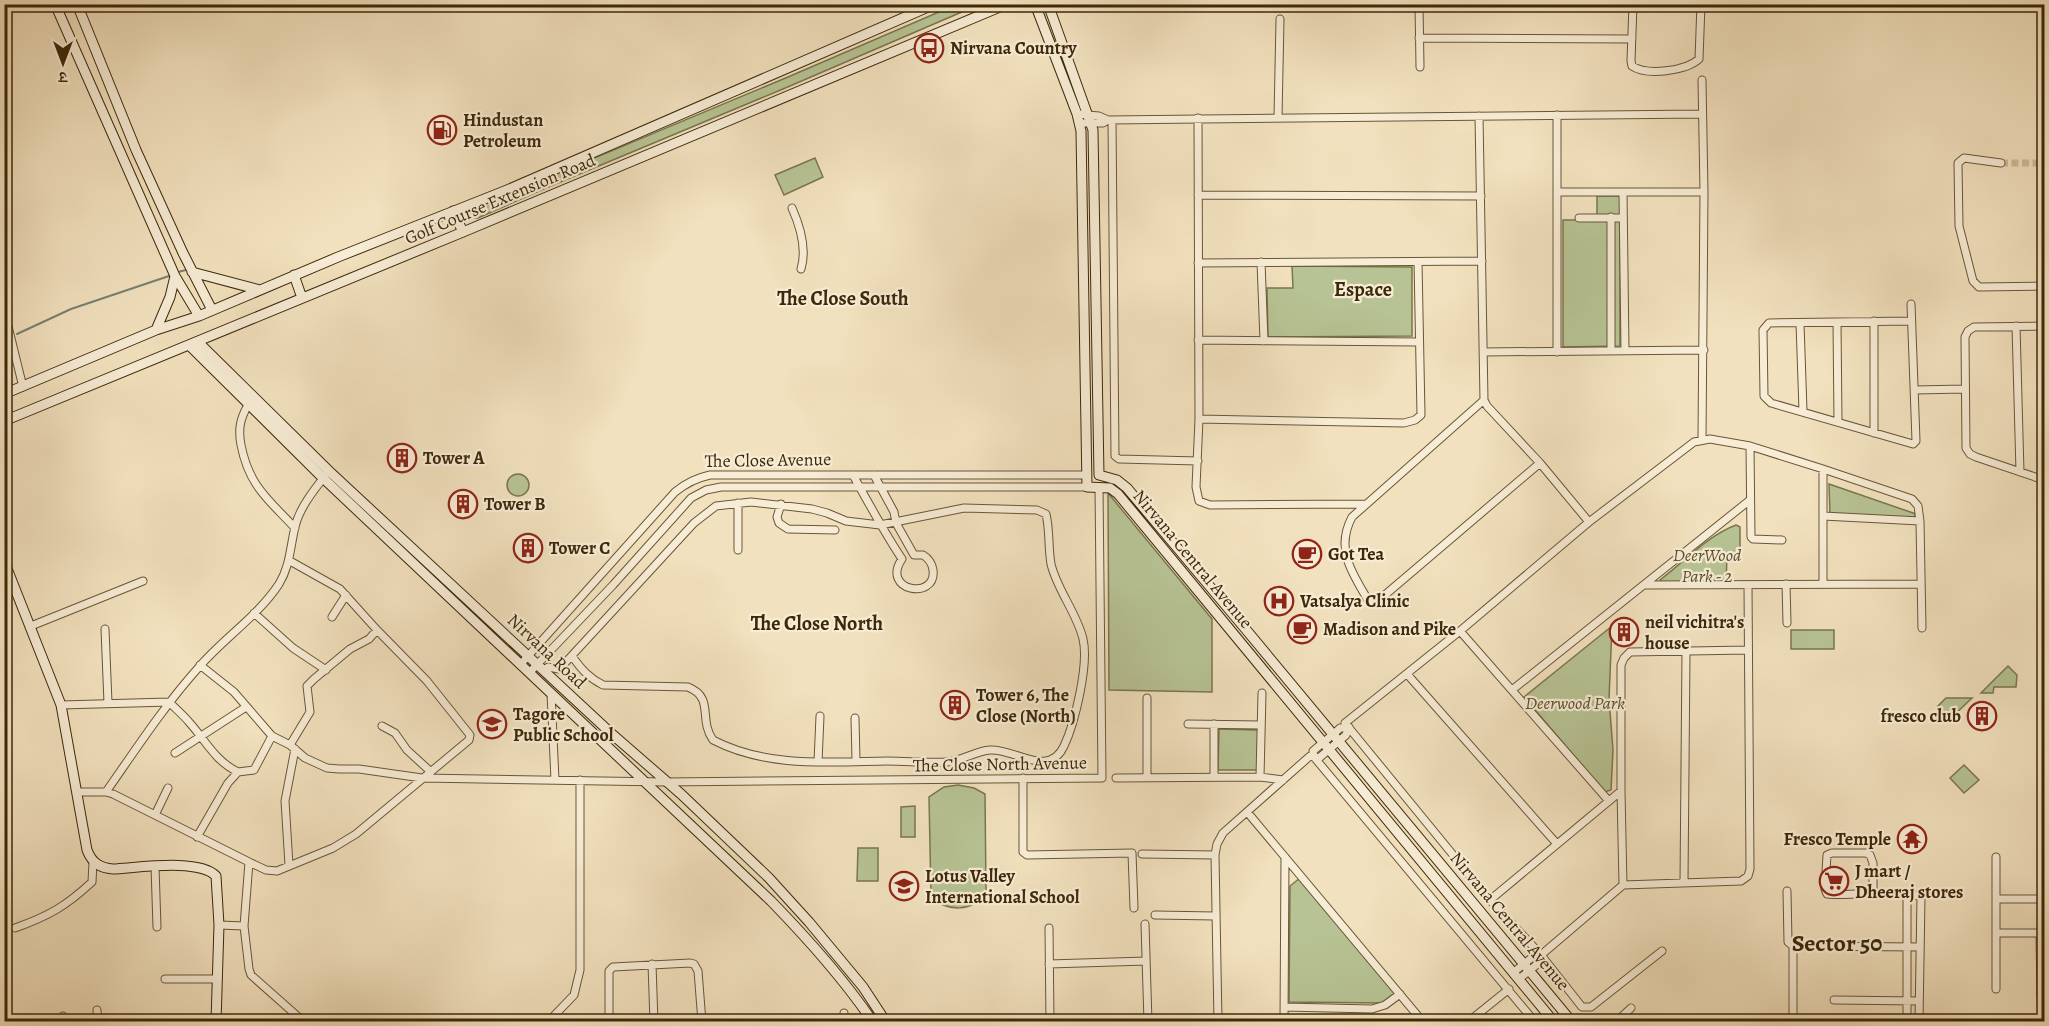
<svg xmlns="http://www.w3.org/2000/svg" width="2049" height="1026" font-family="Alegreya,'Noto Serif Devanagari',serif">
  <rect width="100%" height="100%" fill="#f2e1be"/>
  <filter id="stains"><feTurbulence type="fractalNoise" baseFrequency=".00333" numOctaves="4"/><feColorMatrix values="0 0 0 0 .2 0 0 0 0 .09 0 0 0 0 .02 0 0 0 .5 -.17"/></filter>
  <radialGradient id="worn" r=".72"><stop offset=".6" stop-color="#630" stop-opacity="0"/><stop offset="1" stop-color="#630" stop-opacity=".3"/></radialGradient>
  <path fill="#b7c394" stroke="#7a764e" stroke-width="1.5" d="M955 5H978L783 89 546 188 478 218H471L470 213 475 208 788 77Z
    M815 158 823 177 784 195 775 175Z
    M1597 196H1620V346L1563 347V220H1597Z
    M1292 266 1412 267V336L1268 337 1267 288H1293Z
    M507 485a11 11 0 1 1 22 0a11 11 0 1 1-22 0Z
    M1829 484 1916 514 1913 519 1830 515Z
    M1108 493 1212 619V692L1109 690Z
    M1736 525 1740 527V553L1738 555 1730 554 1727 557 1726 583 1665 584 1660 580C1684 562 1707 536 1736 525Z
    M1612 626 1609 699 1613 750 1611 790 1605 792 1524 697Z
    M1791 630H1834V649H1791Z
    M2008 666 2017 675 2016 687H1994L1993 693H1981Z
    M1946 698H1972L1950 719 1937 707Z
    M1219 729 1258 730 1257 770H1218Z
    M1964 765 1979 780 1964 793 1950 778Z
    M958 785 974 788 985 794 986 892C973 912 947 913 931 896L929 797 944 787Z
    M915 806V837H901V807Z
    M858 848H878V881H857Z
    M1300 878 1395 993 1383 1003 1289 1002 1290 886Z"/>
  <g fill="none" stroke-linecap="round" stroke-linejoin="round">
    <path stroke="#778173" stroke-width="2" d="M178 272 186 270
      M17 334 71 309 169 276
      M4 340 5 339"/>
    <path stroke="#cebc9a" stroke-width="7" stroke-dasharray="7 3.5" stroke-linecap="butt" d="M2001 163H2044"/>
    <g stroke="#6a5636" stroke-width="9">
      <path id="street" d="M1419 4 1420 67
        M1633 4 1631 61 1632 66C1647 76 1686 71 1699 59L1701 4
        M1419 38 1632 39
        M1702 80 1704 192 1702 439
        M1077 114 1099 116 1108 120
        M1557 115V352
        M1479 116 1484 400 1487 406 1540 463 1589 522
        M1198 118 1199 419 1196 487 1199 501 1210 505 1366 504
        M1278 118 1280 19
        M1112 120 1115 456 1119 459 1198 461
        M1080 123H1103L1108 120 1702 114
        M2001 163 1964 158 1958 163 1959 226 1973 281 1979 287 2044 286
        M1557 192H1704
        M1623 192 1625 351
        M1198 195 1481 196
        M792 208C800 226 807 249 801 269
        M1579 218H1623
        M1261 262 1264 341
        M1198 263 1482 261
        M1911 304 1916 441 1913 444 1771 403 1764 396 1763 330 1769 323 1911 321
        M4 310 23 387
        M1874 321V433
        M1837 322 1838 422
        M1800 323 1803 411
        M2016 326 2020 472
        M2044 326 1974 327 1968 331 1965 337 1966 448 1970 454 1976 457 2044 480
        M1198 340 1418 342
        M1611 351V217
        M1483 352 1704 350
        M1914 390 1965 389
        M1484 400 1352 517C1335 549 1352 573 1368 600H1379L1540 463
        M248 405C240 419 238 429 241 445 249 486 268 499 295 528
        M1199 419 1404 423 1415 420 1421 415 1418 262
        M1750 446 1751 537 1753 539 1782 540
        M1823 469V584
        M853 475C869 504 884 532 902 559 880 591 937 601 933 570 932 563 928 558 923 555H914L896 523 894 512 874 475
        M781 504 777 517 779 523 788 529 835 530
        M1823 516 1920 521
        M738 550V503
        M1786 584 1787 623
        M1644 585 1921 584
        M254 613 293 648 326 670
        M332 617 346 595
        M31 626 143 581
        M105 629 108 703
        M1460 631 1608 800
        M200 665 234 692 272 736 290 745 305 758 327 768 339 769H359L422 778 665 782 1102 778 1099 487
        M520 665 675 492C686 483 696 478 710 475H1086
        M544 670 548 667 559 669 565 663 694 523 716 506 751 502 812 509 827 513 846 521 880 525 964 508 1037 510 1046 514C1050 531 1048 547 1051 564 1057 590 1077 613 1083 639 1089 664 1075 723 1064 746 1049 779 1014 748 990 750 975 751 962 761 947 762 927 763 907 761 887 761 829 762 767 768 713 740 698 719 715 698 688 687L603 685C589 678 581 669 572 656
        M529 673 613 585 691 498 706 490 721 487H1087
        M1407 674 1557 844
        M1512 690 1750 500
        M551 693 555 780
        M1147 698V778
        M61 705 169 702C176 709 183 715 189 722 206 741 215 761 238 772
        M855 718 856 761
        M1188 724 1261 725
        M382 726 395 733 407 750 431 772
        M290 745 310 712 307 686 314 679 350 649 369 639 377 630
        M175 753 246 707
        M1314 757 1535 1022
        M818 762 820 716
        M1214 777V724
        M1260 777 1262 693
        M1023 778V852L1027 855 1132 853 1134 908
        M1116 778 1260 777 1283 780
        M78 792H106L113 794 249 862 244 926 249 969 251 975 304 1022
        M106 792C136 749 164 706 199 667 224 638 258 616 279 584 290 566 290 548 295 527 299 509 313 491 325 476
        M1248 813 1423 1022
        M155 815 168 788
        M197 837 228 783 238 772 254 770 272 736
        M1142 854 1215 855
        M1996 857V989
        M249 862 266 870 277 871 333 848 356 834 469 740 470 735 427 681 377 630 340 589 290 561
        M289 865 285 801 295 749
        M155 867 157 927
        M1684 883 1686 652
        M1623 885 1621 791V665L1624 658 1630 652 1748 650
        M1787 891 1788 942 1793 946V1022
        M1873 894V863L1870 855 1866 853H1832L1827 855 1825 889 1827 894C1857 897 1891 887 1921 897L1919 1022
        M1996 899H2044
        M1490 900 1621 791
        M1155 915 1215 916
        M1145 924 1148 1022
        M219 925 244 926
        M15 928C49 916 66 906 92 882L93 862
        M1049 928 1050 1022
        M1996 933H2044
        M2040 933 2041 997 2044 1006
        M1793 946 1920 947
        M1662 951 1591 1007H1582L1541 955 1490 900 1345 723 1460 631 1589 522 1694 442 1710 439 1750 446 1823 469 1912 499 1918 506 1920 521 1922 628
        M652 964 654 1022
        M1049 964 1146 961
        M1514 972 1535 955H1541L1623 885 1741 881 1748 876 1750 869 1748 585
        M165 979H217
        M1519 979 1540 962 1541 955
        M1834 1000 1919 1001
        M1284 1007 1372 1009 1385 1005 1400 994
        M97 1010 98 1022
        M844 1013V1022
        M63 1016 64 1022
        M416 1022V1018
        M548 1022 574 995 580 970V780
        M609 1022V971L613 967 690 963 694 964 698 971 702 1022
        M1218 1022 1215 855 1217 844 1223 833 1310 756 1319 758 1346 735 1349 727 1340 728 1337 731 1313 751 1314 757
        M1284 1022 1285 857
        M1468 1022 1509 989
        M1616 1022 1631 1008
        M1907 1022V893"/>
    </g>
    <g stroke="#3d2809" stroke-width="11">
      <path id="secondary" d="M55 4 175 276 199 316
        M77 4 136 150 183 253 212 310
        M1035 4 1077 114 1081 131 1087 487 1110 488 1118 494 1554 1022
        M1048 4 1093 130 1099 475 1117 480 1127 488 1243 626 1572 1022
        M453 211 463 232
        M192 272 260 290
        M294 275 302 298
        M156 330 170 297 175 276
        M198 342 329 471 613 735 681 794 769 878 809 922 863 987 886 1022
        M190 346 323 478 771 901C808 939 843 978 873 1022
        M4 394 156 330 199 316 338 257 507 190 935 4
        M4 421 463 232 1007 4
        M4 561 61 705 87 850C92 863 100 868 113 869 137 868 199 858 216 876L219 925 216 1022"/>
    </g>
    <use href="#street" stroke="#f7ecd5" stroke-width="7"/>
    <use href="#secondary" stroke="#f7ecd5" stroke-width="9"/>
  </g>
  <defs>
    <g id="bus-ring" transform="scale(1.5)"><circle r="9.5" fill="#f7ecd5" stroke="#8f2418" stroke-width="1.5"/><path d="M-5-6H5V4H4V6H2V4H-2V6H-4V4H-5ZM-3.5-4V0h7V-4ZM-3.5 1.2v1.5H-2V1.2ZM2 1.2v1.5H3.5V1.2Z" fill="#8f2418"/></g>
    <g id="fuel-ring" transform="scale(1.5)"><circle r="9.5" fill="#f7ecd5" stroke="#8f2418" stroke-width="1.5"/><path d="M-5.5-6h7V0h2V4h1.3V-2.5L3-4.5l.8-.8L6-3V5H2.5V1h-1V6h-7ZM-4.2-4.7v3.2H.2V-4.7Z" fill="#8f2418"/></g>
    <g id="building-ring" transform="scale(1.5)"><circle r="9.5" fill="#f7ecd5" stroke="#8f2418" stroke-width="1.5"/><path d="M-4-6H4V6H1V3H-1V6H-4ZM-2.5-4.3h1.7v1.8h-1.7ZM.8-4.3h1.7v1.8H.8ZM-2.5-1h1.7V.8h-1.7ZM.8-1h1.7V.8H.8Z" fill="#8f2418"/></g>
    <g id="cafe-ring" transform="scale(1.5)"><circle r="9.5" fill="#f7ecd5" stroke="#8f2418" stroke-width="1.5"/><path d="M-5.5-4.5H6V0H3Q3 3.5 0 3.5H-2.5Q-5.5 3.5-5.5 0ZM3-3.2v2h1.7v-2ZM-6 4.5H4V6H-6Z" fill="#8f2418"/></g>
    <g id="hospital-ring" transform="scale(1.5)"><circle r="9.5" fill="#f7ecd5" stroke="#8f2418" stroke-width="1.5"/><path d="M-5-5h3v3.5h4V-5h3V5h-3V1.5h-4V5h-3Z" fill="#8f2418"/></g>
    <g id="school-ring" transform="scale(1.5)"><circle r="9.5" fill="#f7ecd5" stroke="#8f2418" stroke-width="1.5"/><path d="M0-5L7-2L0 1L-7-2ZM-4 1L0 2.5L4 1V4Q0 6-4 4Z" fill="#8f2418"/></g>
    <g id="temple-ring" transform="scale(1.5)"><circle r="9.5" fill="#f7ecd5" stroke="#8f2418" stroke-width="1.5"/><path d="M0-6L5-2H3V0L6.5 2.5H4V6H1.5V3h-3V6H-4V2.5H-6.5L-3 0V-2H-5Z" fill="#8f2418"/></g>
    <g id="supermarket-ring" transform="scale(1.5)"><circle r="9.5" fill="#f7ecd5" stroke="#8f2418" stroke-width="1.5"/><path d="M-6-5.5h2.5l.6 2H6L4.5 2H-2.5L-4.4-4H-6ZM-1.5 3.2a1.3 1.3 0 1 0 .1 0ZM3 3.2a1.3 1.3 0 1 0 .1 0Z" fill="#8f2418"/></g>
  </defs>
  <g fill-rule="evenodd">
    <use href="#bus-ring" x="929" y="48"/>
    <use href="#fuel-ring" x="442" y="130"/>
    <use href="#building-ring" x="402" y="458"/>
    <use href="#building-ring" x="463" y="504"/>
    <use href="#building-ring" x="528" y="548"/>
    <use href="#cafe-ring" x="1307" y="554"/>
    <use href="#hospital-ring" x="1279" y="601"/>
    <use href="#cafe-ring" x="1302" y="629"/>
    <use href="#building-ring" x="1624" y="632"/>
    <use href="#building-ring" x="955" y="705"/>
    <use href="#building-ring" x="1982" y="716"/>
    <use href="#school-ring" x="492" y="724"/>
    <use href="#temple-ring" x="1912" y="839"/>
    <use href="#supermarket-ring" x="1834" y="881"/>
    <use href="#school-ring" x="904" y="886"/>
  </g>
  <g text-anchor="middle" stroke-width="4.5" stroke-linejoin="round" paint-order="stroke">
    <g font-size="18" font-weight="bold" fill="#3d2809" stroke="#f7ecd5" text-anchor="start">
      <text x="950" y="54">Nirvana Country</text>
      <text x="463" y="126">Hindustan<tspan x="463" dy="21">Petroleum</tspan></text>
      <text x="423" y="464">Tower A</text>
      <text x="484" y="510">Tower B</text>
      <text x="549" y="554">Tower C</text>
      <text x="1328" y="560">Got Tea</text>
      <text x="1300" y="607">Vatsalya Clinic</text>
      <text x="1645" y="628">neil vichitra's<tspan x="1645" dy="21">house</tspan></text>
      <text x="1323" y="635">Madison and Pike</text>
      <text x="976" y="701">Tower 6, The<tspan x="976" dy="21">Close (North)</tspan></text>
      <text x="513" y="720">Tagore<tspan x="513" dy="21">Public School</tspan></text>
      <text x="1961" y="722" text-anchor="end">fresco club</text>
      <text x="1891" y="845" text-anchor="end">Fresco Temple</text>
      <text x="1855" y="877">J mart /<tspan x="1855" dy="21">Dheeraj stores</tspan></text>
      <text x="925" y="882">Lotus Valley<tspan x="925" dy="21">International School</tspan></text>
    </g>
    <g font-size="18" fill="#3d2809" stroke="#f7ecd5">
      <text transform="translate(500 199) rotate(-23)" y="6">Golf Course Extension Road</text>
      <text transform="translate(768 460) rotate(-1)" y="6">The Close Avenue</text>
      <text transform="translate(1193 559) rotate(50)" y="6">Nirvana Central Avenue</text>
      <text transform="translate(547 651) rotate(43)" y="6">Nirvana Road</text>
      <text transform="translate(1000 764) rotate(-1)" y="6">The Close North Avenue</text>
      <text transform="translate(1510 921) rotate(50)" y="6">Nirvana Central Avenue</text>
    </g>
    <g font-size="18" font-style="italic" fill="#5c4f2c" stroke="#f7ecd5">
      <text x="1707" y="561">DeerWood<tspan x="1707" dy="21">Park - 2</tspan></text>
      <text x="1575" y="709">Deerwood Park</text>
    </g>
    <g font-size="20" font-weight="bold" fill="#3d2809" stroke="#f7ecd5">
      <text x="1363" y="296">Espace</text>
      <text x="843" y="305">The Close South</text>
      <text x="817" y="630">The Close North</text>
    </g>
    <g font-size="24" font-weight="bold" fill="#3d2809" stroke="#f7ecd5">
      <text x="1837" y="951">Sector 50</text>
    </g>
  </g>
  <rect width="2049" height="1026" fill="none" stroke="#f2e1be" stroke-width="24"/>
  <rect x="6" y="6" width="2037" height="1014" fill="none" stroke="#3d2809" stroke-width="3"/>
  <rect x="12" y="12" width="2025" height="1002" fill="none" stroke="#3d2809" stroke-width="1.5"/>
  <g transform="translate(63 63) rotate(180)" stroke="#f7ecd5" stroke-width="4.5" paint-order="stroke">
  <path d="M0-4.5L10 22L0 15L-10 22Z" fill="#3d2809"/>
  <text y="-9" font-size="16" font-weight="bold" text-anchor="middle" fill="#3d2809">उ</text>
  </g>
  <rect width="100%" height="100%" filter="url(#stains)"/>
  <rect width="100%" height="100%" fill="url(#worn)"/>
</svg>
